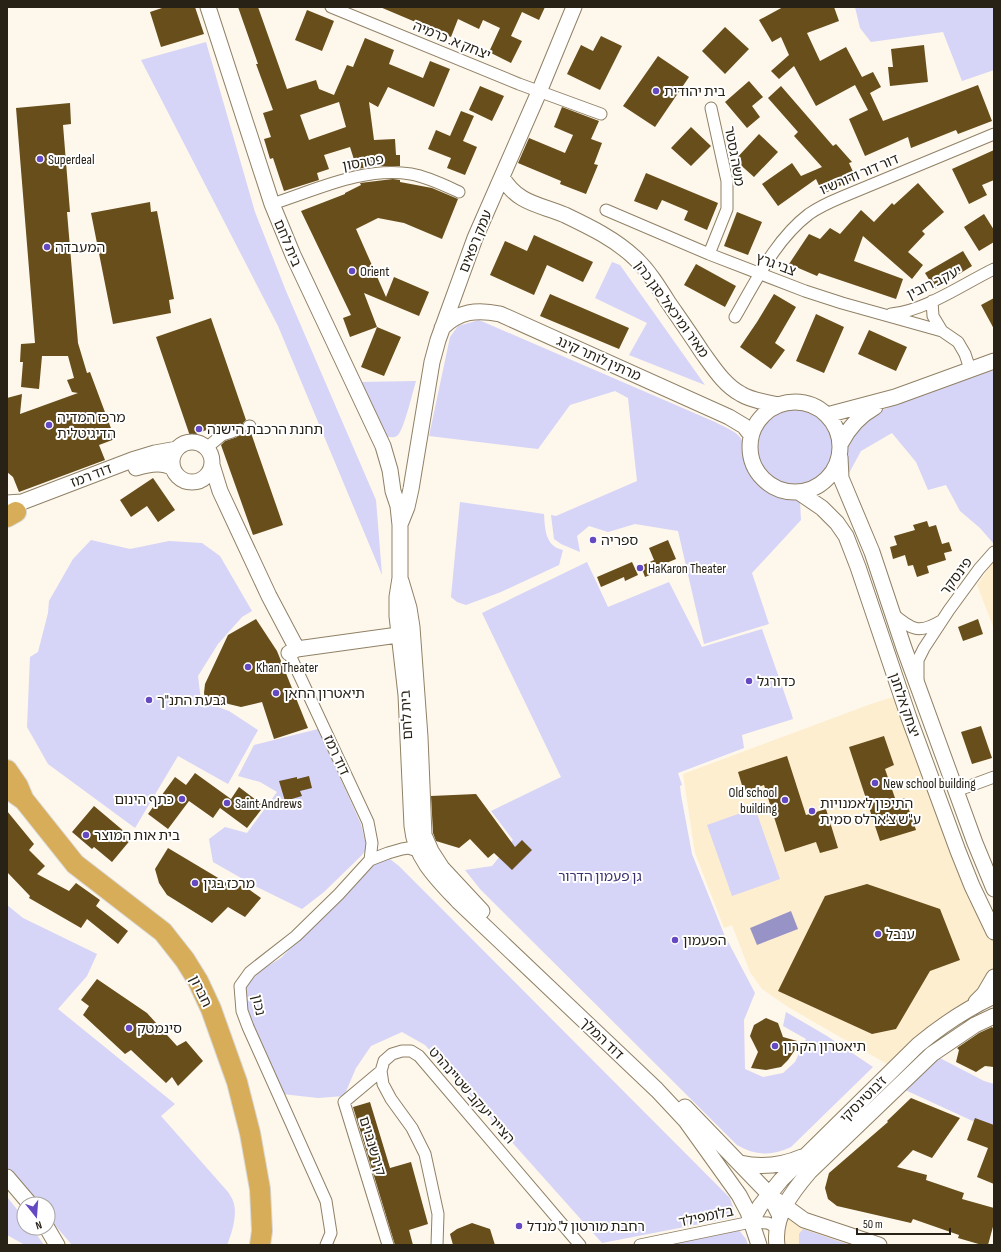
<svg xmlns="http://www.w3.org/2000/svg" width="1001" height="1252" font-family="'Sofia Sans Condensed','Noto Sans Hebrew',sans-serif">
  <rect width="100%" height="100%" fill="#fef7eb"/>
  <path fill="#feeed0" d="M994 560V629L977 585Z
    M896 696 948 847 958 851 994 932V977L993 981 894 1068 788 1007 762 989 750 972 732 925 724 928 695 853 683 774 871 704Z
    M780 1216 803 1226 860 1245H777Z"/>
  <path fill="#d6d4f7" d="M855 7H994V70L962 81 943 32 871 42 860 28Z
    M206 42 255 212 286 291 376 500 382 575 278 326 141 60Z
    M612 262 620 265 705 385 629 355 647 323 595 298Z
    M479 320 715 422C722 426 733 430 739 436 745 442 746 452 748 459 754 489 774 495 800 501L801 520 752 573 769 624 704 644 678 531 635 524 608 532 589 526 577 536 580 552 561 544 554 539 551 515 556 516 637 481 628 398 615 391 570 405 538 449 429 436 450 337 458 326Z
    M994 371V542L993 543 980 528 960 511 946 485 928 490 916 462 892 433 861 451 848 475 844 461 845 448 851 434 880 411 930 390 980 372Z
    M416 381C413 391 404 429 398 435 394 439 388 437 383 435L359 382Z
    M751 447a44 44 0 1 1 88 0a44 44 0 1 1-88 0Z
    M460 502 544 514C545 529 545 546 563 550L559 565 501 592 466 605 457 602 451 597Z
    M91 540 130 549 169 541 202 543 220 556 252 611 242 617 218 644 198 676 201 701 229 711 258 730 228 784 178 756 135 828 48 764 27 727 30 657 38 652 48 613 49 601 73 559Z
    M587 562 608 607 669 582 702 647 762 629 791 712 793 719 742 735 744 748 678 773 682 785 680 786 681 795 692 854 724 934 755 993 744 1020 745 1069 763 1077 783 1073 795 1062 806 1039 783 1026 786 1012 827 1036 873 1067 791 1147C773 1156 755 1156 737 1145L480 889 465 870 492 866 513 840 491 811 561 777 482 613Z
    M318 729 361 824 366 845 365 851 362 855 324 892 302 909 257 887 213 862 209 839 225 827 247 833 277 792 260 782 238 776 254 745Z
    M755 808 780 879 732 896 707 825Z
    M386 856 399 866 730 1198 736 1217 602 1243 425 1045 402 1032 371 1046 356 1068 344 1096 318 1098 282 1094 255 1036 245 1004V987L261 970 281 958 314 924 373 859Z
    M7 905 23 918 97 954 87 976 58 1009 175 1104 161 1116 228 1192C230 1195 232 1198 233 1201 238 1213 232 1233 227 1245H72L48 1217V1204H37L7 1168Z
    M938 1057 984 1081 994 1084V1127L977 1123 903 1089Z
    M7 1197 24 1218V1228H32L44 1245H25L7 1235Z
    M738 1229 746 1239 748 1245H662Z
    M803 1229 850 1245H799V1234Z"/>
  <path fill="#9893c6" d="M791 911 798 929 757 945 750 928Z"/>
  <path fill="#674e1b" fill-rule="evenodd" d="M165 7H195L204 34 161 47 150 12Z
    M238 7H258L287 89 316 80 319 89 334 95 347 65 353 67 365 38 394 50 389 64 423 78 430 61 450 69 434 107 388 87 378 107 369 102 374 140 395 139 396 155H400V166H375L357 169 350 147 324 155 329 169 317 173 319 180 284 191 273 158 270 159 264 139 271 137 263 113 273 110 256 64H258ZM339 102 346 127 309 140 300 115Z
    M380 7H545L539 20 522 12 511 36 522 41 511 63 489 52 500 28 483 20 479 29 458 19 451 37Z
    M783 7H834L839 21 807 33 820 61 846 47 862 77 873 72 881 87 870 93 883 121 978 85 992 121 958 134 956 130 911 148 908 137 865 156 849 119 868 110 855 85 816 106 794 66 779 79 771 71 789 55 781 37 772 42 759 20Z
    M307 10 334 21 322 51 295 40Z
    M725 27 749 49 725 74 702 51Z
    M601 36 622 46 600 90 567 74 581 45 593 51Z
    M924 45 928 82 890 86 888 67H893L891 49Z
    M658 56 689 77 655 127 623 106Z
    M749 81 763 97 752 106 760 117 747 128 725 102Z
    M480 86 504 96 492 121 469 110Z
    M781 86 833 146 836 144 852 162 849 163 856 178 823 194 816 179 778 206 762 184 792 163 801 176 822 167 794 136 798 132 768 98Z
    M70 103 71 124 63 125 70 212H67L78 343 87 373 90 372 115 439 99 445 105 460 19 492 13 477 7 472V398L22 394 20 414 78 393 72 392 67 380 74 378 68 356H42L39 389 21 387 23 362H20L21 344 35 343 16 108Z
    M562 107 599 121 591 139 602 143 594 164 598 165 586 194 560 184 561 181 518 163 529 138 565 153 573 135 554 127Z
    M461 111 474 116 463 141 477 147 465 175 447 168 451 158 428 149 436 130 450 136Z
    M691 127 711 146 691 166 671 148Z
    M759 134 778 152 754 177 735 160Z
    M994 150V180L982 185 987 195 969 204 952 169Z
    M646 173 718 203 707 230 684 220 688 211 662 200 657 210 634 201Z
    M393 179 400 180V182L432 188 458 199 442 239 404 223 378 218 356 229 386 297 394 277 429 292 419 316 364 293 377 327 350 337 343 318 351 315 301 211 345 194V193L361 185 360 183Z
    M918 183 944 212 922 231 925 234 908 252 923 265 912 279 863 236 854 261 903 279 896 299 819 273 817 276 789 264 809 234 820 239 830 228 840 234 861 210 874 222 892 203 894 205Z
    M150 202 151 212 157 211 174 299 169 300 171 313 113 324 91 213Z
    M737 212 762 222 748 255 724 246Z
    M984 214 994 230V242L979 251 964 227Z
    M534 235 593 262 583 282 547 265 534 295 490 275 505 241 527 251Z
    M963 251 972 266 935 289 925 273Z
    M696 264 736 286 725 307 684 285Z
    M550 294 629 328 619 349 540 316Z
    M774 294 796 307 775 343 785 350 771 369 740 347 757 322Z
    M994 298V329L981 305Z
    M816 314 844 327 824 373 796 361Z
    M211 318 246 420 243 423V429L246 432 251 433 283 525 253 535 221 445 225 441 237 437 239 433V430L233 425 220 428 217 430 215 427 190 436 156 337Z
    M377 327 401 337 384 376 361 367Z
    M869 330 907 347 896 371 858 354Z
    M153 478 175 510 158 522 147 506 131 517 120 500Z
    M927 521 929 527 936 525 942 544 949 542 952 551 944 553 946 560 927 566 929 573 917 577 913 565 908 566 905 555 893 559 890 547 897 545 894 536 915 530 913 525Z
    M668 540 676 559 657 567 649 548Z
    M654 560 659 571 645 577 641 566Z
    M632 562 638 575 625 581 624 577 601 587 597 577Z
    M256 619 277 651 308 728 274 739 262 702 241 707 212 700 205 698 204 693 205 684 228 635Z
    M978 619 983 634 963 641 958 627Z
    M981 726 992 758 972 764 961 732Z
    M884 736 894 765 885 769 896 801 905 798 916 830 880 841 849 747Z
    M787 756 806 815 826 809 838 848 820 853 816 842 785 852 764 785 744 792 738 772Z
    M195 773 231 799 239 787 264 806 247 828 220 808 213 818 189 801 168 829 148 814 175 777 186 785Z
    M309 776 312 788 300 791 302 796 285 801 279 781 297 777V779Z
    M476 794 515 847 522 840 532 850 512 870 494 853 488 858 470 839 459 848 436 841 433 833 431 796Z
    M94 806 132 838 112 862 94 847 92 849 72 832Z
    M7 811 34 844 29 850 45 866 37 874 69 891 76 883 100 900 96 906 128 931 118 944 87 919 81 928 29 898 30 896 7 872Z
    M168 848 235 888 243 885 261 898 245 917 228 907 212 923 167 895 159 883 155 869Z
    M867 884 940 909 960 960 930 971 896 1029 872 1034 778 991 825 896Z
    M97 979 147 1013 177 1046 186 1041 203 1061 178 1086 172 1077 166 1083 131 1050 125 1054 83 1015 89 1006 81 1000Z
    M766 1018 778 1023 783 1037 797 1041 795 1050 788 1060 781 1067 766 1070 751 1068 758 1052 750 1036 754 1025Z
    M992 1027 994 1029V1067L985 1066 976 1072 956 1062 959 1050 957 1048 979 1033Z
    M911 1098 960 1118 932 1158 913 1150 897 1167 927 1175 926 1180 964 1193 962 1199 994 1208V1223L988 1245H982L958 1238 959 1235 913 1219 911 1223 837 1206 828 1199 825 1188 829 1173 888 1122 887 1121Z
    M370 1102 390 1168 411 1162 428 1224 409 1230 413 1245H395L353 1107Z
    M975 1118 994 1125V1184L977 1177 988 1148 967 1140Z
    M472 1223 490 1229 495 1245H453L450 1234 457 1229Z"/>
  <g fill="none" stroke-linecap="round" stroke-linejoin="round">
    <path stroke="#d3ccc0" stroke-width="11" stroke-dasharray="11 5.5" stroke-linecap="butt" d="M232 432 249 426"/>
    <g stroke="#908166" stroke-width="13">
      <path id="street" d="M331 7 519 84 601 114
        M272 204C316 190 364 166 411 174 428 177 444 185 459 192
        M606 210 709 254 805 291 842 303 942 331 958 342 965 354 970 369
        M709 254 727 209V181L711 108
        M932 301 933 316 942 331
        M891 314C925 311 963 284 994 269
        M735 317C756 281 775 240 809 214 819 207 830 202 842 197L994 134
        M249 426H250
        M210 445 222 435 232 432
        M893 614C912 630 919 634 941 621
        M289 653 368 822 372 843 370 860
        M918 679V660L924 648 949 610 979 569 994 552
        M956 791 994 777
        M381 1071 344 1102 388 1245
        M326 1245 331 1233 326 1201 248 1027 242 1011 240 986 250 972 296 936 339 894 370 860 388 853 402 849 408 848 418 851
        M437 1245 438 1214 425 1154 412 1128 391 1099 383 1084 381 1071 384 1061 392 1054 402 1051H411L419 1056 580 1245
        M640 1245 751 1222 768 1223 777 1228"/>
    </g>
    <g stroke="#908166" stroke-width="17">
      <path id="secondary" d="M208 7 272 204 293 255 383 446 390 470 393 491 398 506 400 525V578L397 597V616L406 695 412 826C415 858 437 879 458 901L657 1090 686 1121 739 1195 748 1212 759 1245
        M502 177C518 204 539 204 565 215 590 227 615 239 635 258 648 270 658 286 668 302 679 318 691 335 702 352 713 367 724 385 741 394 752 401 766 402 779 405
        M442 328C459 311 477 309 500 314L729 417 744 426 751 435
        M750 447a45 45 0 1 1 90 0a45 45 0 1 1-90 0Z
        M827 415 895 397 994 361
        M172 462a20 20 0 1 1 40 0a20 20 0 1 1-40 0Z
        M841 443C849 427 859 416 875 407
        M840 457 841 478 872 552 904 648 975 843 994 889
        M212 465 220 491 269 596 297 649
        M136 468C148 464 162 461 173 468
        M800 493 822 508 837 523 846 536 858 567 909 718 958 851 972 886 994 932
        M7 503 22 502 132 460 155 453 177 449
        M401 522 407 507 411 489 432 362 438 340 475 238 539 92 574 7
        M401 581 409 608 412 627 420 737 424 835 431 851 442 868 482 911
        M289 653 297 649 398 635 408 636
        M976 1002 984 994 994 977
        M685 1107 769 1194 780 1216
        M740 1163C762 1168 781 1166 802 1157
        M7 1177 30 1204
        M778 1201 804 1220 879 1245
        M751 1222 760 1206 781 1180 918 1045C941 1026 966 1009 994 996
        M47 1228 57 1245
        M777 1245C773 1216 792 1192 810 1171L932 1054 975 1025 994 1016"/>
    </g>
    <g stroke="#d8d7d5" stroke-width="22">
      <path id="highway" d="M7 517 16 512
        M7 770 18 786 23 798
        M7 788 24 800 75 864 163 932 185 960 198 981 211 1009 237 1082 250 1133 260 1189 262 1231 260 1245"/>
    </g>
    <use href="#street" stroke="#fff" stroke-width="11"/>
    <use href="#secondary" stroke="#fff" stroke-width="15"/>
    <use href="#highway" stroke="#d8ad59" stroke-width="20"/>
  </g>
  <g fill="#6549c2" stroke="#fff" stroke-width="1.5">
    <circle cx="656" cy="91" r="4"/>
    <circle cx="40" cy="159" r="4"/>
    <circle cx="47" cy="247" r="4"/>
    <circle cx="352" cy="271" r="4"/>
    <circle cx="49" cy="425" r="4"/>
    <circle cx="199" cy="429" r="4"/>
    <circle cx="593" cy="540" r="4"/>
    <circle cx="640" cy="568" r="4"/>
    <circle cx="248" cy="667" r="4"/>
    <circle cx="749" cy="681" r="4"/>
    <circle cx="276" cy="693" r="4"/>
    <circle cx="149" cy="700" r="4"/>
    <circle cx="875" cy="783" r="4"/>
    <circle cx="182" cy="799" r="4"/>
    <circle cx="785" cy="800" r="4"/>
    <circle cx="227" cy="803" r="4"/>
    <circle cx="812" cy="811" r="4"/>
    <circle cx="86" cy="835" r="4"/>
    <circle cx="195" cy="883" r="4"/>
    <circle cx="878" cy="934" r="4"/>
    <circle cx="675" cy="940" r="4"/>
    <circle cx="129" cy="1028" r="4"/>
    <circle cx="775" cy="1046" r="4"/>
    <circle cx="519" cy="1226" r="4"/>
  </g>
  <g text-anchor="middle" stroke-width="4" stroke-linejoin="round" paint-order="stroke">
    <g font-size="14" fill="#272116" stroke="#fff">
      <text transform="translate(452 40) rotate(22)" y="5">יצחק א. כרמיה</text>
      <text transform="translate(735 156) rotate(80)" y="5">משה גסטר</text>
      <text transform="translate(363 162) rotate(-10)" y="5">פטרסון</text>
      <text transform="translate(859 174) rotate(-23)" y="5">דור דור ודורשיו</text>
      <text transform="translate(475 241) rotate(-68)" y="5">עמק רפאים</text>
      <text transform="translate(288 243) rotate(67)" y="5">בית לחם</text>
      <text transform="translate(776 264) rotate(21)" y="5">צבי גרץ</text>
      <text transform="translate(934 282) rotate(-26)" y="5">יעקב רובין</text>
      <text transform="translate(672 309) rotate(54)" y="5">מאיר ומיכאל סגן כהן</text>
      <text transform="translate(599 358) rotate(24)" y="5">מרתין לותר קינג</text>
      <text transform="translate(91 475) rotate(-21)" y="5">דוד רמז</text>
      <text transform="translate(956 576) rotate(-53)" y="5">פינסקר</text>
      <text transform="translate(905 705) rotate(71)" y="5">יצחק אלחנן</text>
      <text transform="translate(406 715) rotate(-93)" y="5">בית לחם</text>
      <text transform="translate(337 755) rotate(65)" y="5">דוד רמז</text>
      <text transform="translate(201 991) rotate(64)" y="5">חברון</text>
      <text transform="translate(259 1005) rotate(78)" y="5">נכון</text>
      <text transform="translate(602 1038) rotate(43)" y="5">דוד המלך</text>
      <text transform="translate(472 1095) rotate(49)" y="5">הצייר יעקב שטיינהרט</text>
      <text transform="translate(863 1099) rotate(-45)" y="5">ז'בוטינסקי</text>
      <text transform="translate(373 1146) rotate(73)" y="5">קירשנבוים</text>
      <text transform="translate(706 1216) rotate(-12)" y="5">בלומפילד</text>
    </g>
    <g font-size="14" fill="#272116" stroke="#fff" text-anchor="start">
      <text x="664" y="96">בית יהודית</text>
      <text x="48" y="164">Superdeal</text>
      <text x="55" y="252">המעבדה</text>
      <text x="360" y="276">Orient</text>
      <text x="57" y="422">מרכז המדיה<tspan x="57" dy="16">הדיגיטלית</tspan></text>
      <text x="207" y="434">תחנת הרכבת הישנה</text>
      <text x="601" y="545">ספריה</text>
      <text x="648" y="573">HaKaron Theater</text>
      <text x="256" y="672">Khan Theater</text>
      <text x="757" y="686">כדורגל</text>
      <text x="284" y="698">תיאטרון החאן</text>
      <text x="157" y="705">גבעת התנ"ך</text>
      <text x="883" y="788">New school building</text>
      <text x="777" y="797" text-anchor="end">Old school<tspan x="777" dy="16">building</tspan></text>
      <text x="174" y="804" text-anchor="end">כתף הינום</text>
      <text x="235" y="808">Saint Andrews</text>
      <text x="820" y="808">התיכון לאמנויות<tspan x="820" dy="16">ע"ש צ'ארלס סמית</tspan></text>
      <text x="94" y="840">בית אות המוצר</text>
      <text x="203" y="888">מרכז בגין</text>
      <text x="886" y="939">ענבל</text>
      <text x="683" y="945">הפעמון</text>
      <text x="137" y="1033">סינמטק</text>
      <text x="783" y="1051">תיאטרון הקרון</text>
      <text x="527" y="1231">רחבת מורטון ל' מנדל</text>
    </g>
    <g font-size="14" fill="#3d3070" stroke="#fff">
      <text x="600" y="881">גן פעמון הדרור</text>
    </g>
  </g>
  <rect width="1001" height="1252" fill="none" stroke="#272116" stroke-width="16"/>
  <g transform="translate(36 1216) rotate(163)"><circle r="19" fill="#ffffff" stroke="#a9a6a2"/>
  <path d="M0-3L7 15L0 10L-7 15Z" fill="#6549c2"/>
  <text y="-6" font-size="11" font-weight="bold" text-anchor="middle" fill="#272116">N</text>
  </g>
  <path d="M857 1228v6h93v-6" fill="none" stroke="#272116" stroke-width="2"/>
  <text x="863" y="1228" font-size="12" fill="#272116" stroke="#ffffff" stroke-width="3" paint-order="stroke">50 m</text>
</svg>
